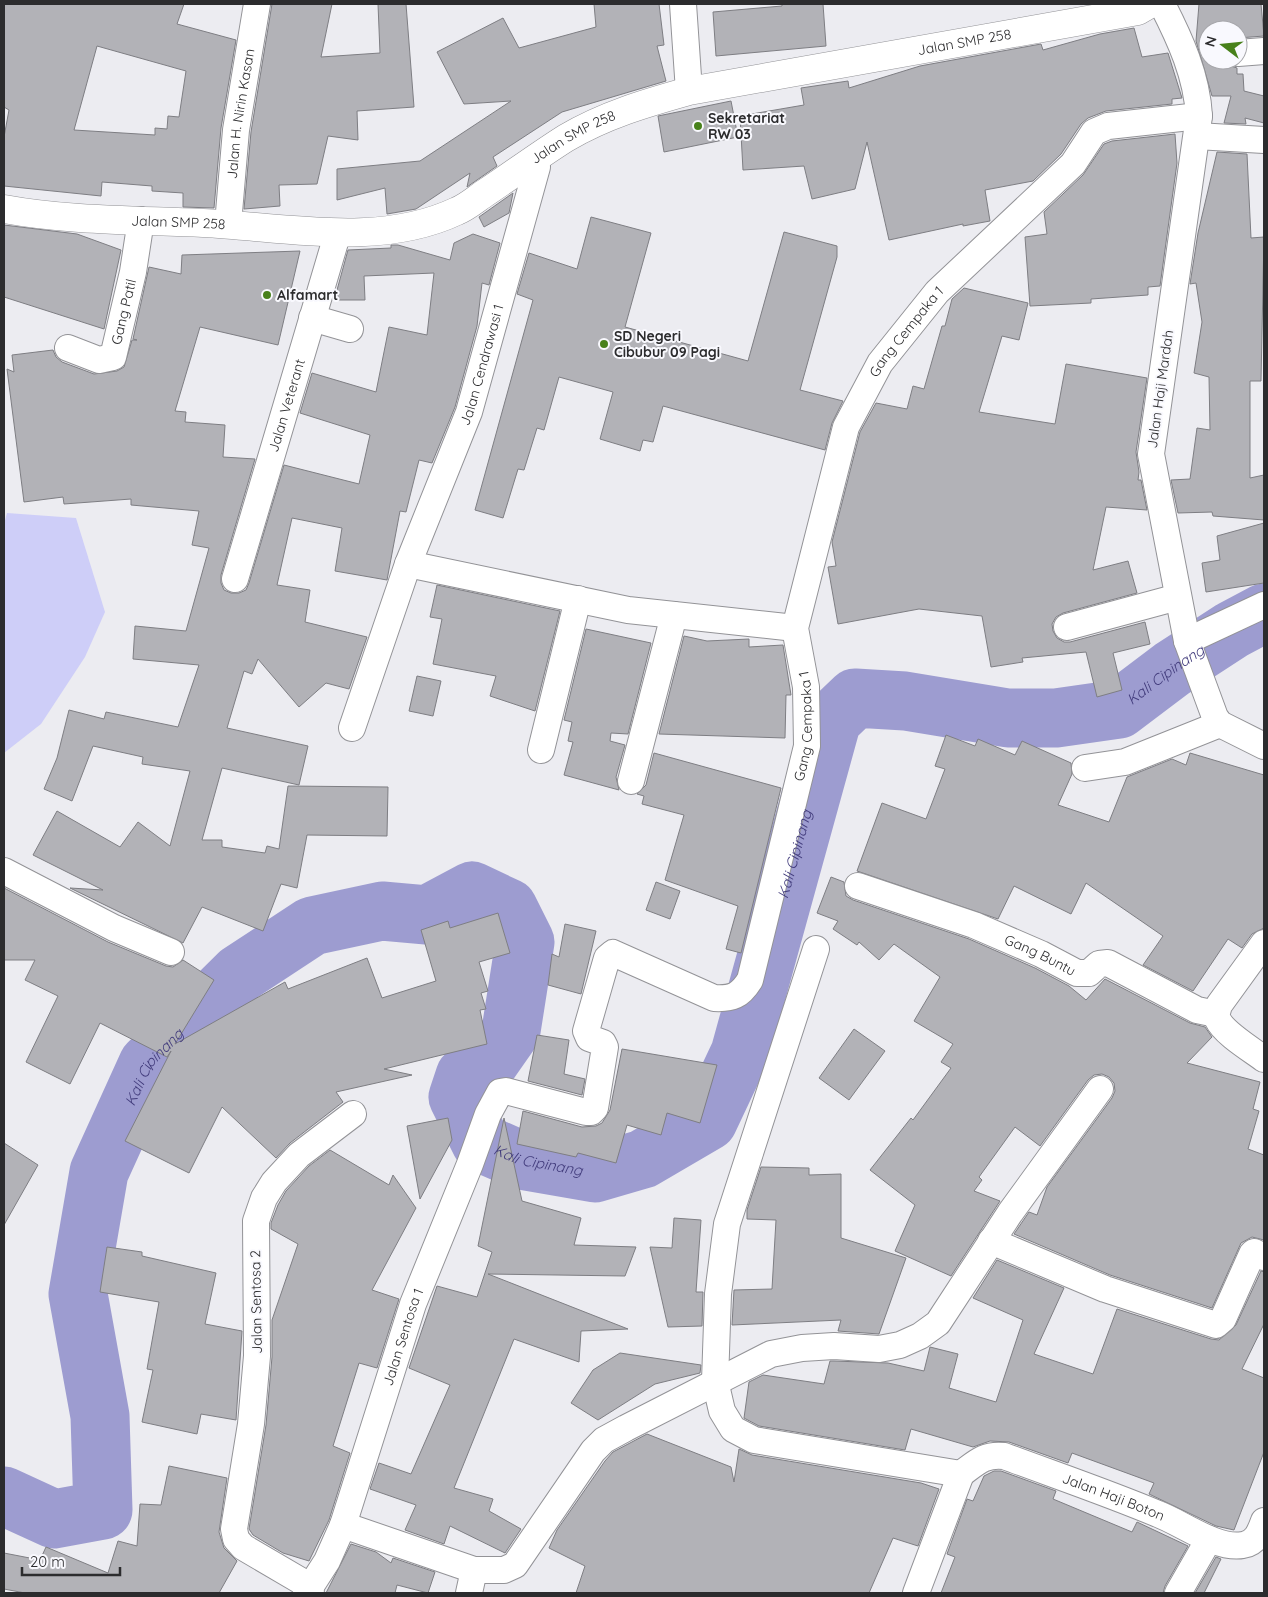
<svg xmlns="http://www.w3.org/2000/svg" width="1268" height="1597" font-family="Quicksand,sans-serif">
  <rect width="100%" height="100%" fill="#ececf1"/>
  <path fill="#cecef8" d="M7 513 76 518 105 612 85 657 41 724 4 753V524Z"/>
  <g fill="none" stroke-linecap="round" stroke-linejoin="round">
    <path stroke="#9d9cd0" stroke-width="59" id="s1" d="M4 1496 54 1519 103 1510 100 1416 78 1294 99 1172 148 1064 239 974 312 926 382 911 427 915 472 891 508 908 525 942 511 1031 490 1061 465 1076 458 1097 481 1143 520 1160 595 1173 643 1159 708 1121 740 1053 832 720 855 698 905 701 1008 718H1056L1119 709 1172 669 1232 630 1264 613"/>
  </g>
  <path fill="#b2b2b7" stroke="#7e7e83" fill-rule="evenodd" d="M4 4H184L177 24 236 40 221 128 214 208 183 207V193L152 191V186L102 182 101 196 4 186V137L9 110 4 107ZM97 46 186 71 179 117 168 116 167 129 155 128V135L74 130Z
    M272 4H332L321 57 380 53 378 4H406L414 107 357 111 358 140 328 136 317 184 279 185 280 206 244 209 251 132Z
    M594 4H659L664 45 657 46 666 81 562 112 493 157 497 166 467 187 470 173 416 209 387 214 385 188 337 200V169L420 161 511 101 464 104 437 52 503 18 519 48 596 27Z
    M782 4H823L826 46 716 56 713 12 782 6Z
    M1199 4H1261L1264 36 1238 38V30H1208V60H1225L1231 66 1237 68V74H1243L1244 91 1264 96V123L1245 118 1246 124 1224 123 1231 96H1212L1196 41Z
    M1134 28 1142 57 1168 53 1182 98 1172 99V104L1106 111 1088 118 1081 124 1061 154 1033 181 985 190 990 221 963 226V224L889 240 867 142 855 189 812 199 804 166 743 170 740 116 804 105 801 88 848 81 849 88 920 66 1041 44 1043 50 1100 34Z
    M731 101 738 137 664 152 658 116Z
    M1175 134 1177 163 1160 286 1148 287V295L1091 299V303L1030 306 1025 237 1047 234 1044 212 1083 175 1104 144 1112 141Z
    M1217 152 1247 154 1251 238 1264 237 1261 381H1250V478L1264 475V520L1213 516 1212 512 1178 513 1171 480 1190 479 1197 428 1210 430 1209 377 1194 373 1202 322 1196 283 1190 284 1198 233Z
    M513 193 509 213 484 227 479 217Z
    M591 217 651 233 625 327 748 361 784 232 837 246V257L800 390 843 401 832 423 825 450 663 406 653 442 643 440 640 451 600 439 613 392 559 377 544 430 537 428 524 470 518 469 503 518 475 510 533 300 517 294 529 253 577 269Z
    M4 225 77 234 121 250 104 329 4 297Z
    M473 234 500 243 489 285 482 283 477 326 455 407 432 463 419 460 406 512 400 511 387 580 335 571 342 528 292 518 277 585 310 590 305 622 367 637 349 689 326 683 299 707 258 659 252 674 244 671 227 728 308 746 299 785 222 768 202 840H222V847L265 853 267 846 279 849 288 786 388 787 387 836 307 835 297 888 281 884 263 931 202 907 183 943 70 888 103 890 33 855 57 811 120 847 138 822 170 846 190 771 142 764 143 757 93 746 72 801 44 789 57 758 69 710 104 719 106 712 178 727 199 665 133 659 135 626 186 631 209 548 192 545 199 511 131 505V499L64 504 63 497 24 502 7 369 14 372 12 355 53 350 56 357 62 362 94 374 117 371 124 367 132 340H137L133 339 149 267 181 274 182 255 300 251 278 345 200 327 175 411 186 412 185 422 225 425 223 457 255 459 221 575V583L224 590 231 593H239L246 590 249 583 284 465 359 484 370 435 300 413 312 373 376 392 389 327 427 335 434 273 364 276 365 300H337V290L348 250 391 248V245H398L450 260 454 243Z
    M964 288 1028 303 1019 340 1002 336 979 412 1055 424 1066 364 1147 378 1136 452 1139 472 1138 480H1141L1147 510 1106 507 1093 570 1128 561 1137 593 1063 613 1056 617 1052 624 1053 631 1057 638 1064 642H1070L1145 622 1150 644 1113 653 1122 690 1097 697 1086 652 1022 658 1023 662 991 667 982 616 919 609 838 624 828 567 836 566 832 542 860 432 876 403 907 409 913 386 924 389 942 326H945L952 299Z
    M1264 523V583L1206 592 1202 563 1220 560 1217 536Z
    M437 585 560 611 535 711 490 696 496 676 433 664 442 619 430 617Z
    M586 629 651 643 628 734 611 733 610 741 625 745 616 777 619 790 564 775 573 742 568 741 572 722 564 720Z
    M684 636 707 641 749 639V647L783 645 791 695H786L785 738 659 734Z
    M417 676 441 681 433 716 409 711Z
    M946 735 975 746 978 739 1015 755 1022 741 1071 763 1072 774 1058 805 1109 822 1127 777 1172 759 1186 765 1190 753 1264 775V928L1252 934 1242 948 1228 939 1193 991 1143 965 1163 936 1086 883 1071 914 1014 886 998 919 857 871 882 803 926 819 945 769 935 766Z
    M654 753 781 788 741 953 726 949 738 906 665 880 684 815 642 804 644 796 637 794 646 785Z
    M831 877 844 882 846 896 853 900 969 939 1035 968 1069 986 1086 1000 1105 979 1190 1023 1205 1027 1212 1037 1187 1063 1260 1082 1253 1109 1259 1111 1248 1149 1264 1155V1240L1252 1237 1241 1243 1212 1308 1110 1275 1014 1234 1029 1212 1037 1215 1047 1187 1112 1098 1115 1091 1114 1083 1109 1077 1102 1074 1094 1075 1088 1080 1040 1146 1015 1127 979 1177 982 1180 974 1191 1000 1201 951 1276 895 1251 915 1205 870 1170 911 1118 913 1120 951 1068 941 1062 953 1044 914 1021 940 977 894 944 879 960 859 942 857 945 833 929 838 921 817 913Z
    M656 882 680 891 670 919 646 910Z
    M4 888 108 942 166 966 173 967 183 960 214 980 175 1044 285 982 288 989 367 958 382 998 436 981 421 930 448 921 450 928 498 913 510 953 479 962 488 991 481 993 486 1009 480 1010 487 1044 384 1069 412 1075 336 1092 343 1102 290 1143 276 1158 222 1107 189 1173 125 1141 171 1051 167 1057 100 1023 70 1084 26 1062 58 996 25 980 35 960H4Z
    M565 924 596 931 581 994 548 985 552 954 559 957Z
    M854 1029 885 1051 849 1100 819 1078Z
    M537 1035 569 1040 564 1074 585 1079 582 1095 528 1081Z
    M622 1049 717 1065 700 1123 667 1113 661 1135 627 1125 616 1163 578 1153 576 1157 517 1144 523 1111 582 1127 596 1126 602 1123 610 1110Z
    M448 1118 452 1140 420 1199 407 1126Z
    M504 1118 522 1201 581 1218 574 1245 636 1247 625 1276 488 1274 628 1329 581 1331 579 1362 514 1339 454 1488 493 1499 489 1511 521 1529 505 1553 450 1526 444 1544 405 1530 416 1505 370 1489 379 1463 411 1474 450 1385 409 1368 437 1286 477 1297 492 1252 478 1246Z
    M4 1143 38 1165 4 1225Z
    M330 1150 389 1185 393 1175 416 1208 372 1290 399 1299 377 1368 359 1363 333 1446 350 1453 329 1520 309 1561 283 1553 253 1535 249 1529 266 1425 272 1357V1320L298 1244 271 1229V1223L278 1205 286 1191 309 1166Z
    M761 1167 809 1168V1175L841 1174V1238L906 1258 879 1334 838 1331 841 1320 732 1325 734 1290 772 1289 776 1220 747 1219V1210Z
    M674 1218 701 1220 696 1292H703L702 1326 668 1327 650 1247 672 1248Z
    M107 1247 142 1252V1256L216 1273 205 1324 242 1331 236 1420 201 1414 197 1434 142 1422 153 1370 147 1369 159 1302 100 1292Z
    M997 1260 1064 1288 1034 1354 1093 1374 1117 1309 1211 1339 1219 1340 1236 1325 1261 1271 1264 1272V1324L1242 1369 1264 1378V1452L1234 1530 1216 1526 1149 1494 1154 1483 1072 1453 1068 1463 1009 1442 990 1441 973 1447 911 1429 905 1450 759 1426 744 1418 749 1382 763 1375 824 1384 830 1361H834L888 1363 924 1371 930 1347 958 1354 949 1388 996 1402 1023 1320 973 1298Z
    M620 1353 701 1365 700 1373 655 1384 598 1420 571 1403 593 1370Z
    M647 1434 731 1467 734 1482 739 1449 752 1455 921 1483 939 1489 918 1546 893 1538 869 1593H576L585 1566 549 1548 557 1530 605 1461 613 1452Z
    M169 1466 227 1478 219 1532 224 1548 237 1561 219 1593H25L4 1589V1553L40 1560 46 1547 108 1573 118 1541 137 1546 140 1504 161 1505Z
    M994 1471H1001L1056 1491 1053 1499 1132 1532 1137 1522 1188 1546 1165 1586 1163 1593H941L955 1557 947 1554 967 1499 973 1501 984 1476Z
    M351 1544 376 1552 391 1563 393 1558 435 1572 428 1593 397 1585 395 1593H326Z
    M1216 1557 1221 1559 1204 1593H1195Z"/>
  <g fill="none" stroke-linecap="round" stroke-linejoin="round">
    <g stroke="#939397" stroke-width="28">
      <g id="street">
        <path d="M683 4 689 91"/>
        <path d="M1162 4C1180 39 1197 76 1199 116L1151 454 1187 641 1215 717 1220 724 1264 746"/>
        <path d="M1238 53 1264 51"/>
        <path d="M1197 136 1264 140"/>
        <path id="s2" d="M228 224 236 130 257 4"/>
        <path d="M312 318 350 329"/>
        <path id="s3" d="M68 348 99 360 113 357 133 272 141 220"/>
        <path d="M408 564 628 610 795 628"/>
        <path id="s4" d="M235 579 338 232"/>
        <path d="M1067 627 1178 597"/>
        <path d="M1187 641 1264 605"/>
        <path id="s5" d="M352 728 408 564 469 412 537 167 536 160"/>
        <path d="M541 750 578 599"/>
        <path d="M1085 768 1125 762 1220 724"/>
        <path d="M631 781 674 615"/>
        <path d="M4 871 114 928 171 952"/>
        <path id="s6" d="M858 886 974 925 1041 954 1077 973H1089L1099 964 1108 963 1197 1010 1216 1014"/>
        <path d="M1264 943 1219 1005C1218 1010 1215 1015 1218 1020 1224 1033 1252 1050 1264 1059"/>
        <path d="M816 949 727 1224 718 1294 715 1381 722 1411 733 1429 754 1440 961 1474"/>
        <path d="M991 1241 1105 1289 1216 1325 1223 1319 1252 1254 1254 1252 1264 1257"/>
        <path id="s7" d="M961 1474C977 1462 984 1454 1004 1456 1055 1475 1108 1493 1158 1514 1182 1523 1217 1550 1243 1545 1256 1543 1260 1532 1264 1521"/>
        <path d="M343 1525 474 1570H504L515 1565 593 1451 604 1440 626 1428 771 1354 802 1348 834 1346 879 1349 900 1345 920 1336 938 1323 1010 1213 1100 1089"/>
        <path id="s8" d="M309 1589 327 1561 343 1525 413 1304 470 1164 488 1114 500 1092 506 1091 586 1112H591L595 1108 605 1047 603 1043 589 1038 586 1031 607 958 613 953 714 998C732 999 740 996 750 980L807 746 806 687 795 628 846 427 880 363 937 292 1073 164 1094 132 1108 126 1199 116"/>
        <path d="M311 1593 301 1581 243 1547 236 1539 234 1529 251 1424 257 1356 256 1221 264 1198 274 1182 299 1155 353 1114"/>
        <path d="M469 1593 474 1570"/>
        <path d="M916 1593 961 1474"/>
        <path d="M1178 1593 1209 1539"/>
      </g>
    </g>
    <g stroke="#939397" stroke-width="29">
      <g id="secondary">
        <path id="s9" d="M4 209C69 221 137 220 203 223 285 227 379 248 457 211 467 207 476 199 485 193 512 175 539 155 566 138 605 115 646 103 689 91L1138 11 1150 4"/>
      </g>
    </g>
    <use href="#street" stroke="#fff" stroke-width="26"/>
    <use href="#secondary" stroke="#fff" stroke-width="28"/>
  </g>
  <g fill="#48811b" stroke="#f9f9fe" stroke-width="2">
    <circle cx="698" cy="126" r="5"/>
    <circle cx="267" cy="295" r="5"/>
    <circle cx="604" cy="344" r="5"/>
  </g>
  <g text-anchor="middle" stroke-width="4" stroke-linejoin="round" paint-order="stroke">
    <g font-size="14" fill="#2c2c2e" stroke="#f9f9fe">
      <text dy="5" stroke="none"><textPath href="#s9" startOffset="1000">Jalan SMP 258</textPath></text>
      <text dy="5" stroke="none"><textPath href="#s2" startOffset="111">Jalan H. Nirin Kasan</textPath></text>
      <text dy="5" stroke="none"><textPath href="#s9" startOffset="595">Jalan SMP 258</textPath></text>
      <text dy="5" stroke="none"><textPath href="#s9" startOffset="175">Jalan SMP 258</textPath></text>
      <text dy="5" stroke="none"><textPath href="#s3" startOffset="94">Gang Patil</textPath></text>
      <text dy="5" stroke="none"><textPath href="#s8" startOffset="1640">Gang Cempaka 1</textPath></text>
      <text dy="5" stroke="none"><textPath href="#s5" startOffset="386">Jalan Cendrawasi 1</textPath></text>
      <text transform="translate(1160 389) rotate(-82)" y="5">Jalan Haji Mardah</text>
      <text dy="5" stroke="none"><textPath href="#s4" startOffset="181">Jalan Veterant</textPath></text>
      <text dy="5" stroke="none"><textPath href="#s8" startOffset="1220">Gang Cempaka 1</textPath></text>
      <text dy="5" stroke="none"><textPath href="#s6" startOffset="195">Gang Buntu</textPath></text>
      <text transform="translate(256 1302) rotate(-91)" y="5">Jalan Sentosa 2</text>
      <text dy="5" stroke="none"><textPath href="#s8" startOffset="270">Jalan Sentosa 1</textPath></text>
      <text dy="5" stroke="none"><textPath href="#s7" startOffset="165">Jalan Haji Boton</textPath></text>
    </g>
    <g font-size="14" font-weight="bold" fill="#2c2c2e" stroke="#f9f9fe" text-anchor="start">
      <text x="708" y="123">Sekretariat<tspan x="708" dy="16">RW 03</tspan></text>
      <text x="277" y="300">Alfamart</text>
      <text x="614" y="341">SD Negeri<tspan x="614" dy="16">Cibubur 09 Pagi</tspan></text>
    </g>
    <g font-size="15" font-style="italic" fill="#433d7d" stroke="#f9f9fe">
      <text dy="5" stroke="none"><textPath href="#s1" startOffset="2276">Kali Cipinang</textPath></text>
      <text dy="5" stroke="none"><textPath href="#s1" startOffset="1781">Kali Cipinang</textPath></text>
      <text dy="5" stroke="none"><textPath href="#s1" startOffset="566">Kali Cipinang</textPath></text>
      <text dy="5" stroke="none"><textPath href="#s1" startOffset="1316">Kali Cipinang</textPath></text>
    </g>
  </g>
  <rect width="1268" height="1597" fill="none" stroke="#2c2c2e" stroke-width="10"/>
  <g transform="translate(1223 45) rotate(286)"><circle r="24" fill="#f9f9fe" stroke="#a7a7ab"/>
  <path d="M0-4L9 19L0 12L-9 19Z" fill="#48811b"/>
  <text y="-8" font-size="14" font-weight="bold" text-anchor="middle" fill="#2c2c2e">N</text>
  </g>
  <path d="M22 1567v8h98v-8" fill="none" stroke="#2c2c2e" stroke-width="2.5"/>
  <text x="30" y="1567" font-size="15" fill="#2c2c2e" stroke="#f9f9fe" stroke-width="4" paint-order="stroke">20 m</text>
</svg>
